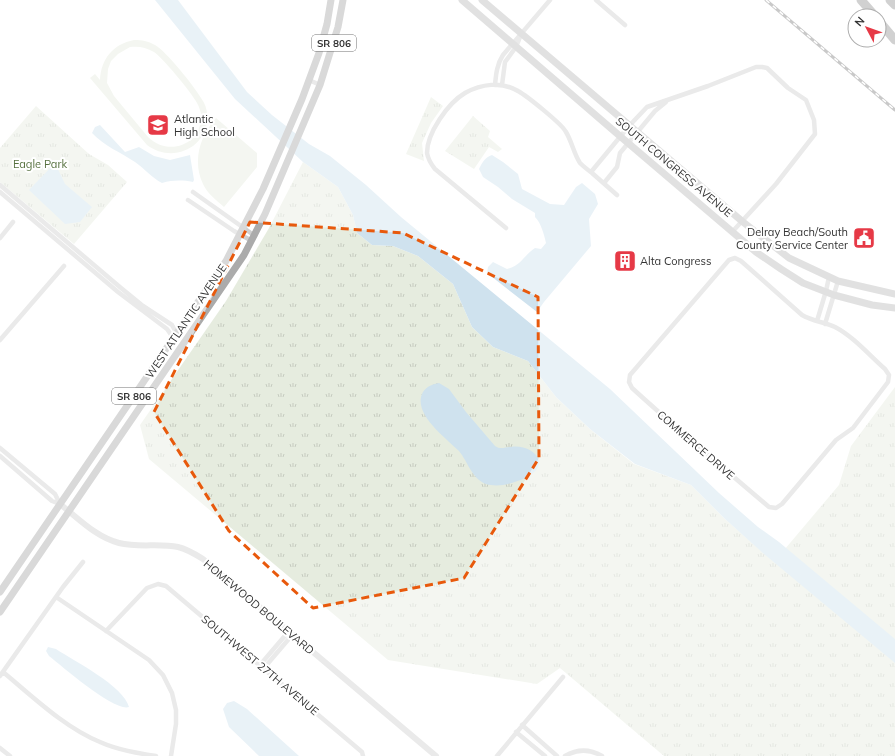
<svg xmlns="http://www.w3.org/2000/svg" width="895" height="756" font-family="Mulish,sans-serif">
  <defs>
    <pattern id="grass-tufts" width="24" height="20" patternUnits="userSpaceOnUse"><rect width="24" height="20" fill="#e6ecdf"/><path d="M3 7l-1-3M5 7V3M7 7l1-3M15 17l-1-3M17 17v-4M19 17l1-3" fill="none" stroke="#c6cbc0"/></pattern>
  </defs>
  <rect width="100%" height="100%" fill="#fff"/>
  <path fill="url(#grass-tufts)" d="M431 97 443 106 431 123 422 143 424 161 406 154Z
    M36 106 89 154 108 165 127 182 74 244 0 182V148Z
    M473 116 490 131 488 137 502 149 498 152 489 147 474 169 445 151Z
    M303 162 338 187 353 215 357 233 372 245 393 246 418 256 453 284 472 327 493 347 528 361 556 397 590 429 634 464 691 485 725 519 774 562 839 485 851 446 895 387V756H664L560 668 537 684 388 660 149 459 140 425 226 301 269 228Z"/>
  <path fill="#e6ecdf" fill-rule="evenodd" d="M134 40C142 40 148 41 155 45 166 51 194 86 201 98 205 103 207 109 207 115 209 148 172 164 147 145L90 78 95 74 100 80C101 59 113 44 134 40ZM130 47C138 46 146 47 154 52 162 57 192 93 197 103 199 106 200 110 201 114 203 145 168 157 148 137L114 96 107 83 108 69 111 61 118 54Z
    M216 118 257 153V167L224 207C216 200 207 193 203 184 192 161 200 136 216 118Z"/>
  <path fill="#cfe2ee" d="M155 0H178L247 92 272 115 309 144 330 156 366 185 401 217 610 389 719 493 758 527 779 542 895 639V663L764 554 725 519 691 485 635 464 590 429 556 397 528 361 493 347 472 327 453 284 418 256 393 246 372 245 357 233 353 215 338 187 303 162 235 99Z
    M100 125 125 152 139 147 154 156 170 160 190 155 194 180 193 182C182 180 173 180 162 183 152 178 145 169 135 162 120 152 104 146 92 133L95 127Z
    M492 155 503 162 518 174 522 189 550 204 564 205 576 187 582 183 595 194 598 204 589 219 591 246 544 302 537 312 487 273 488 267 493 262 507 269C522 265 523 256 535 248L541 249 546 243C544 234 541 223 535 217V213L512 199 498 187 483 177 479 169C482 163 485 157 492 155Z
    M55 163 65 184 92 207 80 222 65 224 29 190Z
    M439 383 449 389 466 412 495 446C501 450 505 447 511 447 522 445 535 450 539 460 540 469 533 474 525 478 514 483 499 488 486 484 472 479 468 462 459 451 447 439 411 413 423 392 427 386 433 384 439 383Z
    M48 647 56 649C74 661 124 686 129 707 114 712 63 667 49 656L46 651Z
    M234 701 247 709 299 756H259L229 727 223 709 227 703Z"/>
  <g fill="none" stroke-linecap="round" stroke-linejoin="round">
    <path stroke="#d0d0d0" stroke-width="4.5" d="M596 0 625 25
      M309 80 320 85
      M495 85C496 74 497 64 503 55L550 0
      M502 85 505 62 516 47 520 37
      M591 172 629 126 647 107 708 86 756 67H762L767 68 788 88 806 100 814 120 815 134 776 184 733 231
      M604 183 617 167 620 153 655 111 666 102
      M0 185 121 288 143 306 172 325 177 334
      M0 192 118 292 167 329 174 339
      M193 192 255 236
      M188 200 234 231 252 241
      M506 228 435 169C431 164 428 159 427 153 427 133 448 103 465 93 481 84 501 81 518 91 527 96 562 124 566 132 572 142 574 154 580 163 583 166 588 170 592 173 600 180 609 188 617 195
      M0 238 13 222
      M735 258 741 261 802 315C812 321 824 322 835 327 854 337 869 355 885 369L889 375 888 382 853 428 836 440 782 504 776 508 769 507C723 468 677 429 632 388L629 382 630 375 729 260Z
      M817 321 826 291 829 277
      M825 324 838 281
      M0 340 64 266
      M0 448 55 494 60 504
      M0 456 52 501 60 504
      M56 597 149 660 163 675 172 693 176 710V724L171 756
      M106 631 147 588 158 584 166 586 362 752 363 756
      M260 665 289 631
      M264 668 293 634
      M3 672C32 696 65 728 100 742 118 750 137 753 156 756
      M0 676 63 587 83 562
      M522 725 557 756
      M516 732 545 756
      M0 748 10 756
      M497 756 563 677
      M565 756C577 749 590 749 602 756"/>
    <path stroke="#d0d0d0" stroke-width="6" d="M60 504C79 519 96 537 119 543 139 548 159 543 178 547 187 549 195 554 203 559L436 756"/>
    <path stroke="#bdbdbd" stroke-width="7" d="M462 0 621 137 756 252 781 269 803 283 834 295 872 305 895 308
      M482 0 743 222 789 258 838 281 895 294"/>
    <path stroke="#ababab" stroke-width="7" d="M0 592 226 261 263 189 302 99 319 53 327 24 331 0
      M0 612 244 255 265 214 320 85 338 27 343 0"/>
    <path stroke="#9a9a9a" stroke-width="9" d="M861 0 875 16
      M890 0 895 5
      M879 21 895 40"/>
    <g stroke="#888" stroke-width="3">
      <path id="rail" d="M766 0 895 110"/>
    </g>
    <use href="#rail" stroke="#fff" stroke-width="1.5" stroke-dasharray="4.5" stroke-linecap="butt"/>
  </g>
  <path d="M0 0H895V756H0ZM250 222 403 233 538 297 539 458 464 578 313 608 229 531 154 412Z" fill="#fff" fill-opacity=".55" fill-rule="evenodd"/>
  <path fill="none" stroke="#e8590c" stroke-width="3" stroke-dasharray="8 5" stroke-linejoin="round" d="M250 222 403 233 538 297 539 458 464 578 313 608 229 531 154 412Z"/>
  <defs>
    <g id="school-square" transform="scale(1.15)"><rect x="-9" y="-9" width="18" height="18" rx="4" fill="#e63946" stroke="#fff"/><path d="M0-5L7-2L0 1L-7-2ZM-4 1L0 2.5L4 1V4Q0 6-4 4Z" fill="#fff"/></g>
    <g id="civic-square" transform="scale(1.15)"><rect x="-9" y="-9" width="18" height="18" rx="4" fill="#e63946" stroke="#fff"/><path d="M-.6-6.5H3V-4.5H.6V-3L4-1V1h2V6H-6V1h2V-1L-.6-3ZM-1.2 2.5V6h2.4V2.5Z" fill="#fff"/></g>
    <g id="building-square" transform="scale(1.15)"><rect x="-9" y="-9" width="18" height="18" rx="4" fill="#e63946" stroke="#fff"/><path d="M-4-6H4V6H1V3H-1V6H-4ZM-2.5-4.3h1.7v1.8h-1.7ZM.8-4.3h1.7v1.8H.8ZM-2.5-1h1.7V.8h-1.7ZM.8-1h1.7V.8H.8Z" fill="#fff"/></g>
  </defs>
  <g fill-rule="evenodd">
    <use href="#school-square" x="158" y="125"/>
    <use href="#civic-square" x="864" y="238"/>
    <use href="#building-square" x="625" y="261"/>
  </g>
  <g text-anchor="middle" stroke-width="4" stroke-linejoin="round" paint-order="stroke">
    <g fill="#fff" stroke="#707070" stroke-width="1">
      <rect x="312" y="35" width="44" height="16" rx="3"/>
      <rect x="112" y="388" width="44" height="16" rx="3"/>
    </g>
    <g font-size="10" font-weight="bold" fill="#333">
      <text x="334" y="47">SR 806</text>
      <text x="134" y="400">SR 806</text>
    </g>
    <g font-size="11" fill="#333" stroke="#fff" text-anchor="start">
      <text x="174" y="123">Atlantic<tspan x="174" dy="13">High School</tspan></text>
      <text x="848" y="236" text-anchor="end">Delray Beach/South<tspan x="848" dy="13">County Service Center</tspan></text>
      <text x="640" y="265">Alta Congress</text>
    </g>
    <g font-size="11" fill="#56703f" stroke="#fff">
      <text x="40" y="168">Eagle Park</text>
    </g>
    <g font-size="11" fill="#333" stroke="#fff">
      <text transform="translate(674 167) rotate(40)" y="4">SOUTH CONGRESS AVENUE</text>
      <text transform="translate(186 321) rotate(-56)" y="4">WEST ATLANTIC AVENUE</text>
      <text transform="translate(696 445) rotate(41)" y="4">COMMERCE DRIVE</text>
      <text transform="translate(259 607) rotate(40)" y="4">HOMEWOOD BOULEVARD</text>
      <text transform="translate(260 665) rotate(40)" y="4">SOUTHWEST 27TH AVENUE</text>
    </g>
  </g>
  <g transform="translate(867 28) rotate(311)"><circle r="19" fill="#ffffff" stroke="#adadad"/>
  <path d="M0-3L7 15L0 10L-7 15Z" fill="#e63946"/>
  <text y="-6" font-size="11" font-weight="bold" text-anchor="middle" fill="#333333">N</text>
  </g>
</svg>
